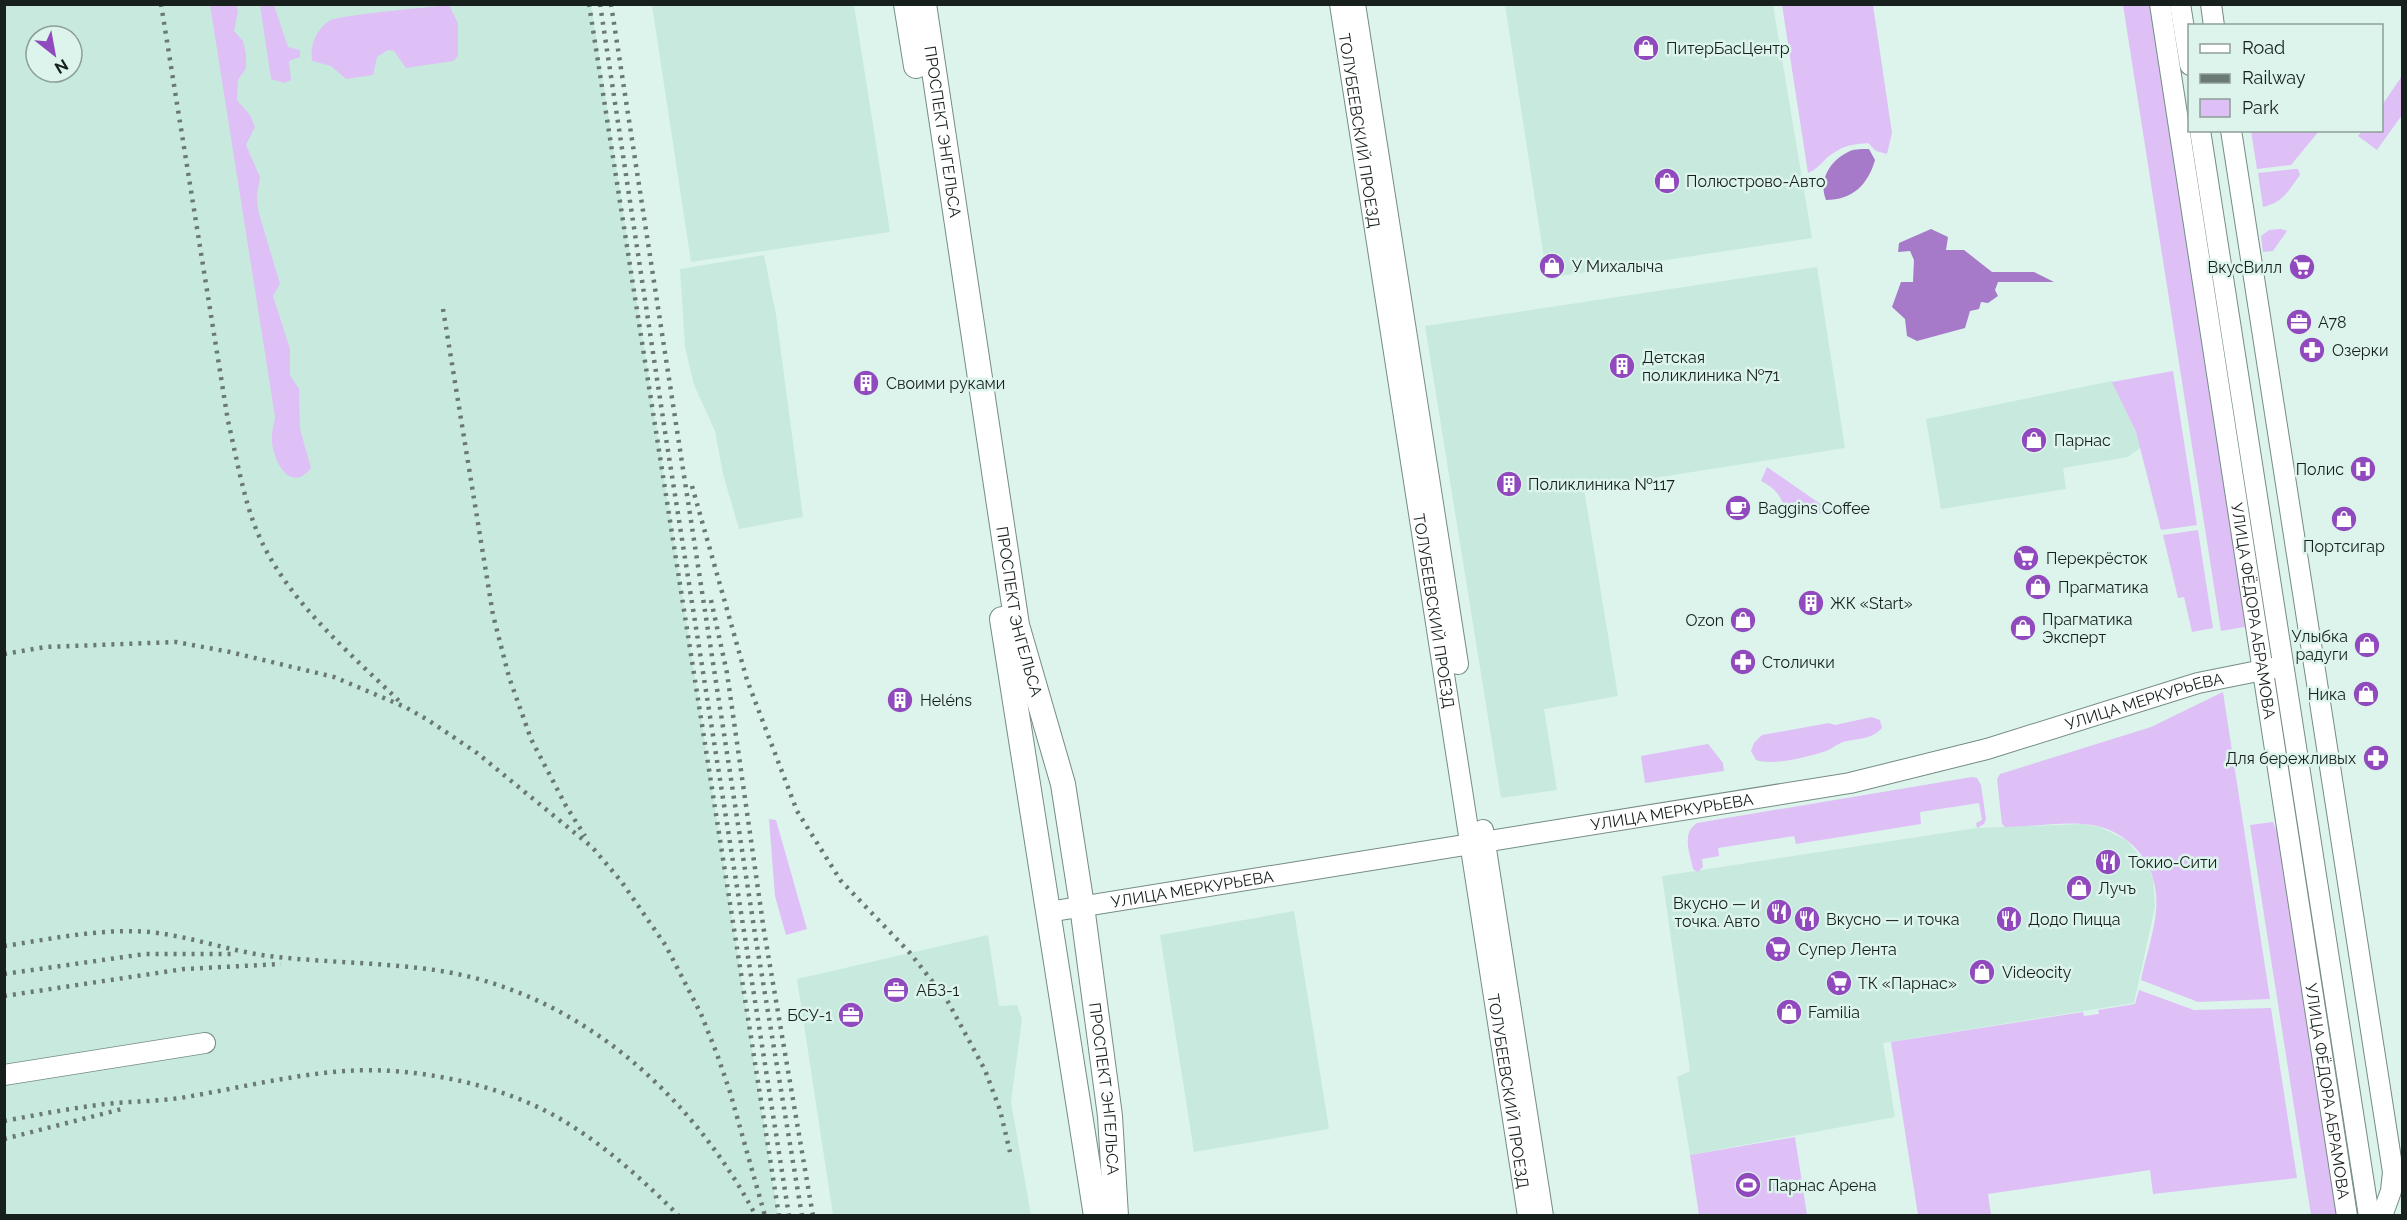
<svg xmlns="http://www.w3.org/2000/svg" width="2407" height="1220" font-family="Raleway,sans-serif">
  <rect width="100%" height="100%" fill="#dcf4ec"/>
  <path fill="#c8eade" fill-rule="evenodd" d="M5 5H591L778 1215 5 1216ZM36 36H72V72H36Z
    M652 5H854L890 232 691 262Z
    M1505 5H1773L1812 238 1547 278Z
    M764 255 776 315 803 517 739 529 723 474 715 431 694 385 685 347 680 269Z
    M1817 267 1845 448 1584 489 1618 696 1544 709 1557 790 1501 798 1425 326Z
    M2112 381 2136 432 2140 448 2128 457 2063 468 2066 489 1941 509 1926 419Z
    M2082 824 2100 827 2126 840 2147 864 2153 879 2155 907 2134 1003 1883 1043 1895 1117 1690 1155 1677 1077 1690 1071 1662 876 1977 828Z
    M1294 911 1329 1129 1194 1152 1160 935Z
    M988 935 999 1006 1017 1005 1022 1019 1011 1102 1031 1215H833L797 979Z"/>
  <path fill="#dec0f7" d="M210 5H236L238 11 234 31 243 41 246 54V68L238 80 237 100 250 115 255 127 246 145 260 177 257 196 258 210 280 284 273 296 290 349V375L299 389 300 429 311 468C291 494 273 462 272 441 271 433 274 425 275 417Z
    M260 5H274L288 47 300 50V57L289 61 291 80 284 83 271 79Z
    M449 5 458 23V56L453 61 406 68 394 51 388 50 377 57 373 75 346 79 331 66 312 61C310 45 315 31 329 21 337 15 432 7 449 5Z
    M1782 5H1873L1892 133 1887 154 1876 151 1868 143C1856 144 1845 145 1835 152 1824 158 1820 168 1808 173Z
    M2123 5H2153L2250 626 2221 631Z
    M2402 76V115L2377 150 2358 136 2362 131 2382 130V105Z
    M2251 131V130L2319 131 2291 165 2257 169Z
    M2294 169H2298L2300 175C2288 191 2284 202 2263 207L2258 173Z
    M2281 229 2287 231 2273 251 2263 252 2261 236 2269 230Z
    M2173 371 2197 525 2161 530 2136 432 2112 382Z
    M1767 467 1832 512 1786 517C1784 499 1777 489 1761 481Z
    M2198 530 2213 628 2192 632 2184 597 2178 598 2163 535Z
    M2223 692 2270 999 2198 1002 2141 980C2146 955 2159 919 2156 894 2153 855 2121 826 2083 824 2057 822 2031 827 2005 827L2002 824 1997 779 2000 774 2151 727Z
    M1872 717 1880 720 1882 728C1871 740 1858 738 1843 742 1837 744 1832 749 1826 751 1808 757 1774 766 1756 760L1751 751 1754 743 1762 735 1829 723 1835 725Z
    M1708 744 1723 763 1724 771 1645 783 1641 756Z
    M1972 777 1977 778 1981 785 1986 819 1984 824 1977 828 1976 823 1982 820 1979 803 1920 812 1921 824 1796 844 1794 836 1718 848 1719 856 1702 859 1703 867 1698 872 1693 869C1690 853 1681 833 1697 823Z
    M769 819 776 820 807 929 786 935 775 896Z
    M2273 822 2285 852 2338 1215H2311L2250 825Z
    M2139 990 2194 1010 2271 1008 2297 1178 2153 1194 2150 1170 1988 1194 1991 1215H1918L1891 1042 2083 1012 2084 1016 2099 1014 2098 1010 2135 1004Z
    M1795 1137 1807 1215H1699L1690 1155Z"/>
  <path fill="#a779c9" d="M1869 149 1875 160C1868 185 1852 200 1826 200 1818 180 1830 160 1850 151 1855 149 1863 149 1869 149Z
    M1931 229 1948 237 1946 250H1964L1992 272H2034L2054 282H1998L1995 290 1998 296 1988 303 1981 302 1979 309 1970 311 1965 328 1917 341 1907 336 1905 319 1892 307 1901 282H1913L1914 260 1910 251 1898 252 1899 243Z"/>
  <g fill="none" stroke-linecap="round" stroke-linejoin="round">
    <g stroke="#758c84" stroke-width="22">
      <g id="minor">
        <path id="s1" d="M1340 4 1528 1216"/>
        <path d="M1355 4 1458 664"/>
        <path id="s2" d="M2160 4 2347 1216"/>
        <path d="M2180 4 2190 65"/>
        <path d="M2211 4 2214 26"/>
        <path d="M2200 130 2369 1216"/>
        <path d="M2231 130 2393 1172 2391 1191 2382 1216"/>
        <path d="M1483 830 1543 1216"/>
        <path id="s3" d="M1048 912 1850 783 1987 749 2198 683 2283 666"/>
        <path d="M4 1075 205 1043"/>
      </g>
    </g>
    <g stroke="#758c84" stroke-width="26">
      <g id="major">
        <path d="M906 4 916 66"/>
        <path id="s4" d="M924 4 1017 625 1063 784 1082 906 1110 1116 1116 1216"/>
        <path d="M1002 619 1096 1216"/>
      </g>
    </g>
    <use href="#minor" stroke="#fff" stroke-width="20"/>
    <use href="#major" stroke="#fff" stroke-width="24"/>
    <path stroke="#6a7974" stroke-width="4.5" stroke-dasharray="3 6" stroke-linecap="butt" d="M161 4 228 421C236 455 242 491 254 524 282 597 345 648 399 701
      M589 4 779 1216
      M600 4 666 438 789 1216
      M611 4 755 934 802 1216
      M443 309 493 615 509 677 531 739 566 806 585 836
      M692 486 747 680 797 811 841 881 910 953 947 1000 985 1070 1000 1110 1010 1152
      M711 600 727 673 764 931 813 1216
      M4 654 45 647 176 642 230 652 334 677 365 690 405 707 428 720 477 753 592 847 621 881 666 946 701 1014 717 1054 730 1092 765 1216
      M4 946C52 939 100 928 149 932 190 936 229 951 269 956 326 963 384 962 441 971 579 993 692 1095 756 1216
      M4 974 145 954H234
      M4 996 184 969 281 964
      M4 1121C36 1115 67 1109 98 1105 125 1101 153 1102 180 1098 235 1089 289 1075 345 1071 416 1066 507 1085 567 1123 608 1148 645 1182 679 1216
      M4 1139 122 1109"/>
  </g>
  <defs>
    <g id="shop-disc" transform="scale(1.35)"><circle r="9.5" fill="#904abd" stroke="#dcf4ec"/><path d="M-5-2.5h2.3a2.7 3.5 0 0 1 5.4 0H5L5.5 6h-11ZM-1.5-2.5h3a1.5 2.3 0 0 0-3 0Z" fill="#fff"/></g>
    <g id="supermarket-disc" transform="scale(1.35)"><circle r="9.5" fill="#904abd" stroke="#dcf4ec"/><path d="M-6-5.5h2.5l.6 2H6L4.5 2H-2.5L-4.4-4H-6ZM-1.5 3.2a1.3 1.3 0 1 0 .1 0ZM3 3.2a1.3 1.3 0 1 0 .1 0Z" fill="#fff"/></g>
    <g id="office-disc" transform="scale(1.35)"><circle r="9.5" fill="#904abd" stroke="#dcf4ec"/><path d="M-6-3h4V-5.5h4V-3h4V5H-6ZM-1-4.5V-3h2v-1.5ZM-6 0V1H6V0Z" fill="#fff"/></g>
    <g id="pharmacy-disc" transform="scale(1.35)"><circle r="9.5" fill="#904abd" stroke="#dcf4ec"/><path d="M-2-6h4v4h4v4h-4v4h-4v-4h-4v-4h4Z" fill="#fff"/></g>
    <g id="building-disc" transform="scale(1.35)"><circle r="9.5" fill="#904abd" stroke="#dcf4ec"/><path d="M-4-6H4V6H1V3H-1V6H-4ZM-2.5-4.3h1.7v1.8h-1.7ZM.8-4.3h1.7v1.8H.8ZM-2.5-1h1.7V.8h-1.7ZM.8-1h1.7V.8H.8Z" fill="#fff"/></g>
    <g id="hospital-disc" transform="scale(1.35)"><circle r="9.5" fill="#904abd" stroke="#dcf4ec"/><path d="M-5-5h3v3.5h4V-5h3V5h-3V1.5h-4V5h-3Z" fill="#fff"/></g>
    <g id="cafe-disc" transform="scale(1.35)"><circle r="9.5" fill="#904abd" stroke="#dcf4ec"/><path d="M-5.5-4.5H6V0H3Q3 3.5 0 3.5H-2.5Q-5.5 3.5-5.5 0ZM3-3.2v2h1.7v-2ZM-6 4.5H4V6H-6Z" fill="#fff"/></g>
    <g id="restaurant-disc" transform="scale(1.35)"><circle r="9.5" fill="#904abd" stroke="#dcf4ec"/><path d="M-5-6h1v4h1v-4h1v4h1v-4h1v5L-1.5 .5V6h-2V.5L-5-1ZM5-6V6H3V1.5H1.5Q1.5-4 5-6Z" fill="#fff"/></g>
    <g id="stadium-disc" transform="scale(1.35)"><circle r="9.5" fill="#904abd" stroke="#dcf4ec"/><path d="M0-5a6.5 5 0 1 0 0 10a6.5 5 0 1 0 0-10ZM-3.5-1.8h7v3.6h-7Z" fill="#fff"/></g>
  </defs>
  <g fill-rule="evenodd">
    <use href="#shop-disc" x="1646" y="48"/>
    <use href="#shop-disc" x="1667" y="181"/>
    <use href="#shop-disc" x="1552" y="266"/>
    <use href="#supermarket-disc" x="2302" y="267"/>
    <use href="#office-disc" x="2299" y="322"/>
    <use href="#pharmacy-disc" x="2312" y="350"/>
    <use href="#building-disc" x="1622" y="366"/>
    <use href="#building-disc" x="866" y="383"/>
    <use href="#shop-disc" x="2034" y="440"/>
    <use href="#hospital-disc" x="2363" y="469"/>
    <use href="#building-disc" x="1509" y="484"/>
    <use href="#cafe-disc" x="1738" y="508"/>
    <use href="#shop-disc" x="2344" y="519"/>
    <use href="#supermarket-disc" x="2026" y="558"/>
    <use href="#shop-disc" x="2038" y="587"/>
    <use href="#building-disc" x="1811" y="603"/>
    <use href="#shop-disc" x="1743" y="620"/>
    <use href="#shop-disc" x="2023" y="628"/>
    <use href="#shop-disc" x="2367" y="645"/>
    <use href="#pharmacy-disc" x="1743" y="662"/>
    <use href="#shop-disc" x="2366" y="694"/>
    <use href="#building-disc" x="900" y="700"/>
    <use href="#pharmacy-disc" x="2376" y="758"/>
    <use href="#restaurant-disc" x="2108" y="862"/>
    <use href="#shop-disc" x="2079" y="888"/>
    <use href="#restaurant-disc" x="1779" y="912"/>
    <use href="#restaurant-disc" x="1807" y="919"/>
    <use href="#restaurant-disc" x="2009" y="919"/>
    <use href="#supermarket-disc" x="1778" y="949"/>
    <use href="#shop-disc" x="1982" y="972"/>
    <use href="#supermarket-disc" x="1839" y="983"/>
    <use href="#office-disc" x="896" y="990"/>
    <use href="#shop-disc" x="1789" y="1012"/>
    <use href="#office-disc" x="851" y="1015"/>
    <use href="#stadium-disc" x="1748" y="1185"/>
  </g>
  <g text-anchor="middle" stroke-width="5" stroke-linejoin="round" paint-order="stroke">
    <g font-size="16" fill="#17201d" stroke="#dcf4ec" text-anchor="start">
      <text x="1666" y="54">ПитерБасЦентр</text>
      <text x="1686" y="187">Полюстрово-Авто</text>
      <text x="1572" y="272">У Михалыча</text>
      <text x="2282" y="273" text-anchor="end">ВкусВилл</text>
      <text x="2318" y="328">А78</text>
      <text x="2332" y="356">Озерки</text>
      <text x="1642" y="363">Детская<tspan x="1642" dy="18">поликлиника №71</tspan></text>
      <text x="886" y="389">Своими руками</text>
      <text x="2054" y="446">Парнас</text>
      <text x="2344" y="475" text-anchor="end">Полис</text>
      <text x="1528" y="490">Поликлиника №117</text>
      <text x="1758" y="514">Baggins Coffee</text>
      <text x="2344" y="552" text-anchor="middle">Портсигар</text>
      <text x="2046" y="564">Перекрёсток</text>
      <text x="2058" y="593">Прагматика</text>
      <text x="1830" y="609">ЖК «Start»</text>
      <text x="2042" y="625">Прагматика<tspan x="2042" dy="18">Эксперт</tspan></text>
      <text x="1724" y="626" text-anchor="end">Ozon</text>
      <text x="2348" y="642" text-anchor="end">Улыбка<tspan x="2348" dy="18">радуги</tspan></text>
      <text x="1762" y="668">Столички</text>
      <text x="2346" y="700" text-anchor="end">Ника</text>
      <text x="920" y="706">Heléns</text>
      <text x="2356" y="764" text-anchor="end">Для бережливых</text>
      <text x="2128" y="868">Токио-Сити</text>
      <text x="2098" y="894">Лучъ</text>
      <text x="1760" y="909" text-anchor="end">Вкусно — и<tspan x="1760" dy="18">точка. Авто</tspan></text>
      <text x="1826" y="925">Вкусно — и точка</text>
      <text x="2028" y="925">Додо Пицца</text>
      <text x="1798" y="955">Супер Лента</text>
      <text x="2002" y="978">Videocity</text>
      <text x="1858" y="989">ТК «Парнас»</text>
      <text x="916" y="996">АБЗ-1</text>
      <text x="1808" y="1018">Familia</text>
      <text x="832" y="1021" text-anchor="end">БСУ-1</text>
      <text x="1768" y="1191">Парнас Арена</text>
    </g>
    <g font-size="16" fill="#17201d" stroke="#dcf4ec">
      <text dy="6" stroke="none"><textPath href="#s1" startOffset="128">ТОЛУБЕЕВСКИЙ ПРОЕЗД</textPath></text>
      <text dy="6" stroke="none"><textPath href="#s4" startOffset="129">ПРОСПЕКТ ЭНГЕЛЬСА</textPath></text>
      <text dy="6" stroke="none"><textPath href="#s4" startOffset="615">ПРОСПЕКТ ЭНГЕЛЬСА</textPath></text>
      <text dy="6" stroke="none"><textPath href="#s1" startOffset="614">ТОЛУБЕЕВСКИЙ ПРОЕЗД</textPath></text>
      <text dy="6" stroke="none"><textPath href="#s2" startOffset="614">УЛИЦА ФЁДОРА АБРАМОВА</textPath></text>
      <text dy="6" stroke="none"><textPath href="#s3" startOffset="1118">УЛИЦА МЕРКУРЬЕВА</textPath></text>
      <text dy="6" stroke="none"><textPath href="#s3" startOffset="632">УЛИЦА МЕРКУРЬЕВА</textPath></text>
      <text dy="6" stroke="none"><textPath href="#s3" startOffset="146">УЛИЦА МЕРКУРЬЕВА</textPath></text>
      <text dy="6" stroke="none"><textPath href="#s4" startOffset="1101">ПРОСПЕКТ ЭНГЕЛЬСА</textPath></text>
      <text dy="6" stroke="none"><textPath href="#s1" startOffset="1100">ТОЛУБЕЕВСКИЙ ПРОЕЗД</textPath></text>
      <text dy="6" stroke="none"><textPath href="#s2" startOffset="1100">УЛИЦА ФЁДОРА АБРАМОВА</textPath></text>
    </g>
  </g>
  <rect width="2407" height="1220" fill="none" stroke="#17201d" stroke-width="12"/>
  <rect x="2188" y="24" width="195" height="108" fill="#dcf4ec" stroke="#8d9f99" stroke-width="1.5"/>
  <rect x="2200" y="44" width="30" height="9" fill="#ffffff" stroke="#8d9f99" stroke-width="1.5"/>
  <text x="2242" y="54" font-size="18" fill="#17201d">Road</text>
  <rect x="2200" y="74" width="30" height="9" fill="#6a7974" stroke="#8d9f99" stroke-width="1.5"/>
  <text x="2242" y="84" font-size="18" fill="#17201d">Railway</text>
  <rect x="2200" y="99" width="30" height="18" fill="#dec0f7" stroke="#8d9f99" stroke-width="1.5"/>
  <text x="2242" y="114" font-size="18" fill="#17201d">Park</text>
  <g transform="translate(54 54) rotate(149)"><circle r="28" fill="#dcf4ec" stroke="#8d9f99" stroke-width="1.5"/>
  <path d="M0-4.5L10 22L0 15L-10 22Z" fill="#904abd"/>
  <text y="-9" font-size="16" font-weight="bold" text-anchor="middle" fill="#17201d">N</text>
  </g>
</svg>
